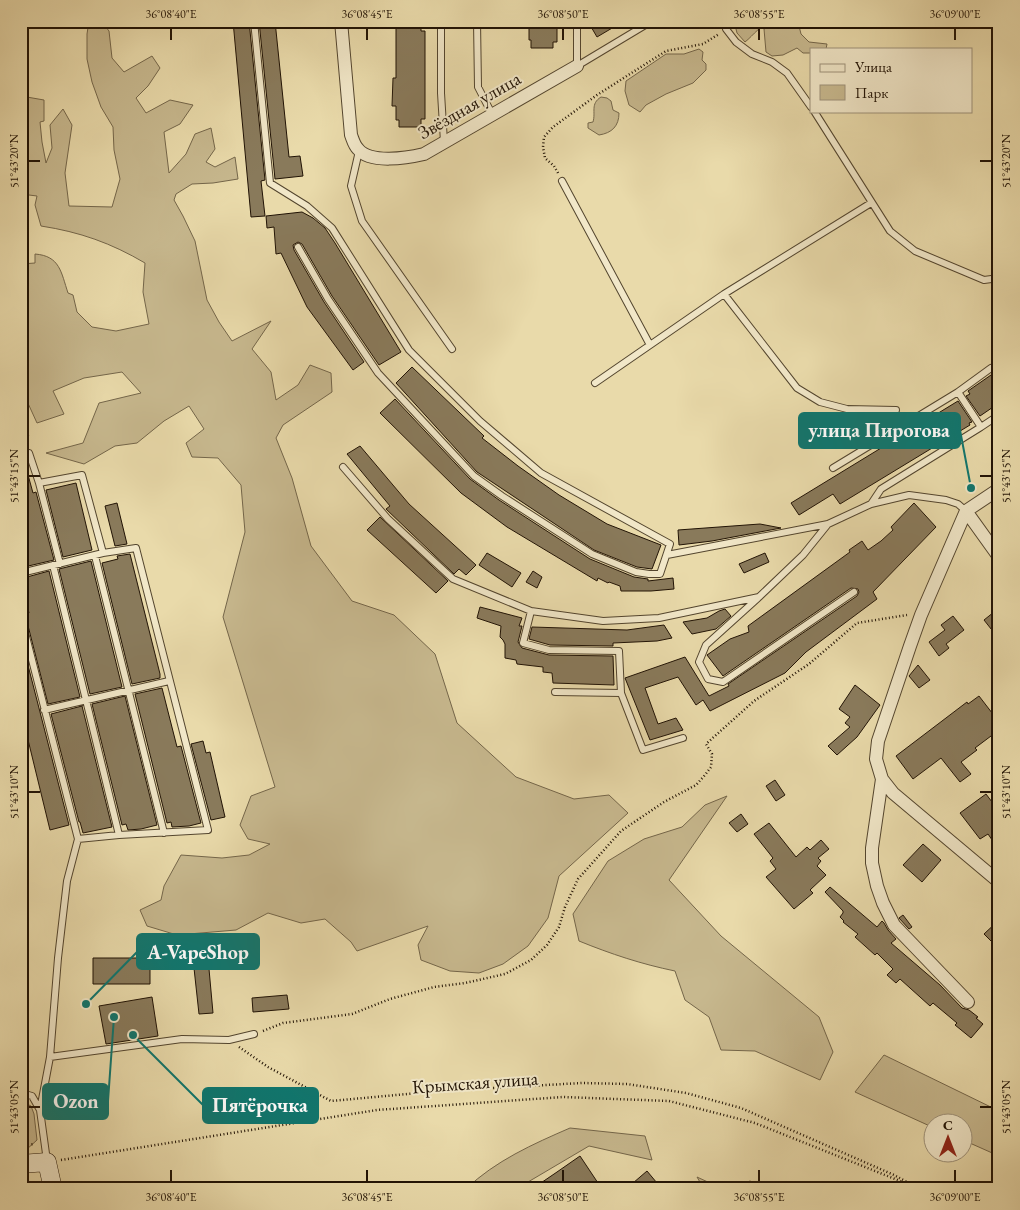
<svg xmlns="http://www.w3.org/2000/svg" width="1020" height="1210" font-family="'EB Garamond',serif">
  <rect width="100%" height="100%" fill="#e9daaa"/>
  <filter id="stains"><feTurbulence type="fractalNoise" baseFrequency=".004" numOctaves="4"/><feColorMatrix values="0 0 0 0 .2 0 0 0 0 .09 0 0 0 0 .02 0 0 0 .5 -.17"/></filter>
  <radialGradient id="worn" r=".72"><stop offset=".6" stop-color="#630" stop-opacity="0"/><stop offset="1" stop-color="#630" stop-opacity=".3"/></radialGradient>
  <path fill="#c7b88e" stroke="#74664a" d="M89 21H101L109 31 112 58 124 72 152 56 160 68 148 86 136 98 146 113 170 100 193 105 180 124 164 132 169 173 186 154 195 134 211 128 215 149 206 162 215 167 235 157 238 179 213 183 192 184 176 194 174 200 183 216 195 241 207 300 219 322 232 341 271 321 252 349 271 372 276 400 298 385 310 365 331 373 332 392 283 425 276 438 292 478 311 546 352 601 394 615 435 654 457 723 516 777 574 799 609 795 628 813 559 876 548 918 528 946 503 964 479 973 450 971 421 960 418 945 428 926 357 951 351 942 325 919 301 923 268 913 236 930 177 935 147 926 140 910 161 900 164 886 181 855 222 858 249 855 270 844 248 839 240 825 251 796 275 787 223 617 245 532 241 485 218 458 192 457 186 443 204 429 189 406 164 421 137 443 115 446 84 464 46 453 83 443 99 403 141 393 122 372 84 378 53 391 64 414 37 423 21 388V264L35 263V254C60 256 61 272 68 293L73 295 77 312 92 327 116 331 149 324 143 292 145 263C111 243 80 232 41 226L35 205 37 196 21 194V96L44 100V121L40 122 42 142 46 163 52 148 50 125 63 109 72 125 65 173 69 206 112 207 120 179 114 150 113 127 101 107 92 82 87 59V34Z
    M734 21H756L757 25 762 21H804L799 26 801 34 809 42 827 44 826 49H811V53H803L797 48 783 55 772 56 766 52 764 29 769 26 775 25 773 23C762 22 753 36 745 42L737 33Z
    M699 49 703 52 702 60 706 64V70L693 83 666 94 646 105 640 112 629 105 625 91 626 81 666 54H684Z
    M601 97 607 98 611 101 613 110 619 113C619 126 612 133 599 135L588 128V123L593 122C596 112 590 104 601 97Z
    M727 796 669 880 721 936 819 1017 833 1052 820 1080 755 1051 721 1050 709 1017 685 1000 675 971C641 964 611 954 579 941L573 914 608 861 644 839 682 827 705 805Z
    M884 1055 999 1111V1156L963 1140 962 1122H932V1127L855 1092Z
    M21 1101 31 1106 34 1114 37 1140 26 1150H21Z
    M570 1128 645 1136 652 1160 589 1146 528 1182 512 1189H466C495 1161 533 1144 570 1128Z
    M697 1177 723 1189H704Z
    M750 1181 769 1189H727Z"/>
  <path fill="#897a5b" stroke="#211305" d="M233 21H249L265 180 261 181 265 216 251 217Z
    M259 21H275L289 157 300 156 303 176 275 179Z
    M396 21H421V31H425V119H421V127H399V120H396V106H392L393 78H396Z
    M529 21H557V42H553V48H531V40H529Z
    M597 21H624L597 37 590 25Z
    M302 212 313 218 325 228 335 243 401 352 379 365 332 296 302 244 298 242 293 245 294 250 324 302 364 362 353 370 307 307 281 253 276 254 274 227 267 228 266 216Z
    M412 367 484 436 482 438 518 466 559 495 607 524 661 545 652 569 637 567 594 550 477 472 396 383Z
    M991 375 999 385V403L980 416 966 396 970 394 968 391Z
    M395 399 470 479 499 500 590 559 634 577 648 579V581L673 578 674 589 651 591H621L620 586 609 582 608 583 598 578 597 581 507 527 461 493 380 413Z
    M958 401 972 422 969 423 970 425 840 504 833 494 799 515 791 503Z
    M360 446 409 504 476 565 466 575 459 569 454 574 386 509 390 506 347 454Z
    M21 464H25L33 493 36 492 54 560 24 567 21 554Z
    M76 483 92 550 63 557 46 490Z
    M117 503 127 544 115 546 105 506Z
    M914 503 936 527 873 592 877 599 806 652 785 673 710 711 703 700 696 705 678 677 645 688 658 724 676 718 683 730 650 740 625 678 685 657 709 696 729 686 728 684 857 596 859 592 858 589 851 588 723 676 707 655 730 639 749 632 748 626 850 552 849 550 862 541 868 550 881 541 893 530 891 527Z
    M380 517 448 581 436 593 367 530Z
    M760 524 781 528 712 541 679 545 678 530Z
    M487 553 521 573 512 587 479 565Z
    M765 553 769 562 744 573 739 564Z
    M130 554 160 674V678L132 684 102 563 118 559 117 556Z
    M91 561 122 687 90 694 59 569Z
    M49 571 80 697 48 704 25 614 29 613 21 582 28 580 27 577Z
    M533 571 542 577 537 588 526 582Z
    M480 607 522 618 519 626H522L518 642 522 648 549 655 613 656 614 685 553 683 552 673 543 672V667L517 664 516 660 505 658V644L503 640 500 637 501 626 477 618Z
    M999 608V639L984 620Z
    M725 609 731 616 716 629 692 634 683 622 707 618 719 611Z
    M953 616 964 630 946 644 949 648 939 656 929 642 945 630 941 625Z
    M664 625 672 638 657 641 613 643V646L550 645 529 639 532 627 627 630Z
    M21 638 69 825 50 830 21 711Z
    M918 665 930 680 919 688 909 676Z
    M855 685 880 705 857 737 837 755 828 746 850 727 845 723 850 717 839 709Z
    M162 688 177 747 181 746 201 823 189 826 172 827 171 822 167 823 135 694Z
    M125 696 157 825 141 829 128 830 126 824 122 825 92 704Z
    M979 696 999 722V730L975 748 977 750 961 762 971 774 960 782 941 758 913 779 896 756 967 702 968 704Z
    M82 706 112 827 83 833 80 822H79L51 714Z
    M203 741 206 753 210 752 225 817 211 820 191 744Z
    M775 780 785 795 776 801 766 786Z
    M986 794 995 806 993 808 999 816V850L988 834 980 839 960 813Z
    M741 814 748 824 737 832 729 823Z
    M769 823 796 857 807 847 810 850 821 840 829 849 818 858 821 861 817 866 826 875 810 890 813 893 794 909 766 877 776 869 770 861 773 858 754 834Z
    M923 844 941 860 922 882 903 865Z
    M830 887 877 927 882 921 884 923 888 930 896 939 891 943 940 985 962 1008 969 1010 978 1017 976 1018 983 1024 971 1038 955 1025 957 1023 933 1003 930 1006 900 979 896 983 887 975 893 969 877 953 875 955 855 937 858 934 843 922 844 921 840 917 843 913V911L825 892Z
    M903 915 912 927 909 929 899 918Z
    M999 920V949L984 934Z
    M93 958H150V984H93Z
    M208 958 213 1013 199 1014 193 959Z
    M287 995 289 1009 253 1012 252 998Z
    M152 997 158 1036 106 1044 99 1006Z
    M580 1156 602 1189H532L557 1172Z
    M647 1171 662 1189H626Z"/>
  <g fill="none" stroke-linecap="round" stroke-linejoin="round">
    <g stroke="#53452e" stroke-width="8">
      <path id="lane" d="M254 21 270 183 307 206 332 228 409 350 480 421 541 473 670 544 660 574H649L636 572 592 554 502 496 474 476 378 373 328 299 298 247
        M441 21V93L444 142
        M477 21 478 87 492 114
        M728 21 726 29 736 42 752 54 772 62 787 73 811 107
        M577 66 652 21
        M577 66V21
        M814 111 890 231 915 251 984 280 999 278
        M359 151 351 186 362 221 452 349
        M562 181 650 345
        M724 294 797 388 820 402 847 409 896 410
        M595 383 724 294 871 203
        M958 392 991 368
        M981 427 999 415
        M21 437 25 435
        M21 455 29 453 39 483 60 564
        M343 467 388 519 453 579 531 611
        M833 468 958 392 981 427 881 489 871 504
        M39 483 82 475 103 553
        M667 555 828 524 871 504 909 495 946 500 958 504 966 511
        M95 556 164 833
        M53 565 119 835
        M21 573 103 553 136 548 208 830 119 835 78 839
        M758 598 706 645 699 662 708 679 723 682 854 592
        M21 617 78 839 67 881 58 958 50 1057 40 1110 47 1161
        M555 692 621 693 643 750 683 738
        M621 693 619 651 549 650 523 643 531 611 603 621 659 618 759 597 803 555 828 524
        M44 710 169 681
        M50 1057 182 1039 229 1040 254 1034
        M21 1093 32 1096 40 1110"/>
    </g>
    <g stroke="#53452e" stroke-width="14">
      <path id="street" d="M341 21 351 135C353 140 354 145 358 149 370 164 407 158 424 154L577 66
        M966 511 999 557
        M882 779 893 793 999 882
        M968 1002 894 925 883 903 877 886 872 863V848L882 779 876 759 878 741 910 646 921 615 966 511 999 489"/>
    </g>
    <g stroke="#211305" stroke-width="19">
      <path id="secondary" d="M21 1164 47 1162 53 1189"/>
    </g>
    <path stroke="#211305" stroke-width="2.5" stroke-dasharray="1 2.5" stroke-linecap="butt" d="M558 173 554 166 545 158 543 147 544 137 553 127 597 95 666 51 703 44 719 34
      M263 1031 283 1023 352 1014 390 999 434 987 465 983 505 974 531 960 547 945 559 927 565 907 578 879 621 831 664 802 696 785 705 775 711 767 712 754 706 744 754 701 809 664 857 623 907 615
      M239 1047 268 1067 331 1101 440 1091 582 1083 627 1084 686 1093 741 1108 894 1175 907 1182
      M21 1145 35 1144
      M61 1160 377 1110 563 1097 669 1101 755 1123 920 1189"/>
    <use href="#lane" stroke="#f1e7c8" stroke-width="6"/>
    <use href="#street" stroke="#f1e7c8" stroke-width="12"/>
    <use href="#secondary" stroke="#f1e7c8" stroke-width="18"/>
  </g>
  <path fill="none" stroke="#211305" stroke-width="2" d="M171 28V40M367 28V40M563 28V40M759 28V40M955 28V40M28 161H40M980 161H992M28 476H40M980 476H992M28 792H40M980 792H992M28 1107H40M980 1107H992M171 1170V1182M367 1170V1182M563 1170V1182M759 1170V1182M955 1170V1182"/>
  <g text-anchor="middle" stroke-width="4" stroke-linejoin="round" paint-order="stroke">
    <g font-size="19" fill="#211305" stroke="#f1e7c8">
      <text transform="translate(469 105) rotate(-30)" y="7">Звёздная улица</text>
      <text transform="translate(475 1082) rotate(-4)" y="7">Крымская улица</text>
    </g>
  </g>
  <path fill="none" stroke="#0f766e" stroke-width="2" d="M971 488L960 430M86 1004L137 952M114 1017L108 1101M133 1035L203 1105"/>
  <g fill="#0f766e" stroke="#f1e7c8" stroke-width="2">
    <circle cx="971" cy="488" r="5"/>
    <circle cx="86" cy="1004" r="5"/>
    <circle cx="114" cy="1017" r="5"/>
    <circle cx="133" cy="1035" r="5"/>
  </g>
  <g fill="#0f766e" stroke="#0f766e" stroke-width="2">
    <rect x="799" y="413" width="161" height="35" rx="5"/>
    <rect x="137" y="934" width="122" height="35" rx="5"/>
    <rect x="43" y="1084" width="65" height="35" rx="5"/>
    <rect x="203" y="1088" width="115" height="35" rx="5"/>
  </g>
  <g font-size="20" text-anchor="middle" font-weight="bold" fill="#fff">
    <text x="879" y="437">улица Пирогова</text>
    <text x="198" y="959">A-VapeShop</text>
    <text x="76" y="1108">Ozon</text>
    <text x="260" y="1112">Пятёрочка</text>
  </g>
  <rect width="1020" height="1210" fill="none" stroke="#e9daaa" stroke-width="55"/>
  <rect x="810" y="48" width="162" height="65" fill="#f1e7c8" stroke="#9e927a"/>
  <rect x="820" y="64" width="25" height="8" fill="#f1e7c8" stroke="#9e927a"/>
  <text x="855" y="72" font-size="15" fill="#211305">Улица</text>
  <rect x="820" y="85" width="25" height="15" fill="#c7b88e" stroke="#9e927a"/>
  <text x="855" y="98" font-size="15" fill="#211305">Парк</text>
  <g transform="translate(948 1138)"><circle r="24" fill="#f1e7c8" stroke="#9e927a"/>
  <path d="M0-4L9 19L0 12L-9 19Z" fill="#8f2418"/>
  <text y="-8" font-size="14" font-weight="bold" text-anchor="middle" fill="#211305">С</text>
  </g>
  <rect x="28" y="28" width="964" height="1154" fill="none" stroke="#211305" stroke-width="2"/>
  <g font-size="12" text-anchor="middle" fill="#211305">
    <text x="171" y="18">36°08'40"E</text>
    <text x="367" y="18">36°08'45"E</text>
    <text x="563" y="18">36°08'50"E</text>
    <text x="759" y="18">36°08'55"E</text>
    <text x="955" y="18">36°09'00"E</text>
    <text transform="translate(14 161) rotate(-90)" y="4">51°43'20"N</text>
    <text transform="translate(1006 161) rotate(-90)" y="4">51°43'20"N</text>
    <text transform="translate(14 476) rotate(-90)" y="4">51°43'15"N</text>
    <text transform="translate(1006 476) rotate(-90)" y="4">51°43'15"N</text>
    <text transform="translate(14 792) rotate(-90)" y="4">51°43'10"N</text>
    <text transform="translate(1006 792) rotate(-90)" y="4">51°43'10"N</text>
    <text transform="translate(14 1107) rotate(-90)" y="4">51°43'05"N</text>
    <text transform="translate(1006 1107) rotate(-90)" y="4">51°43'05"N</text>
    <text x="171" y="1201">36°08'40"E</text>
    <text x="367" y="1201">36°08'45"E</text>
    <text x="563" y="1201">36°08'50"E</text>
    <text x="759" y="1201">36°08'55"E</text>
    <text x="955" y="1201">36°09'00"E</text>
  </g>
  <rect width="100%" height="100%" filter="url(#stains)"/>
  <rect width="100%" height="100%" fill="url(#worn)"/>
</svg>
